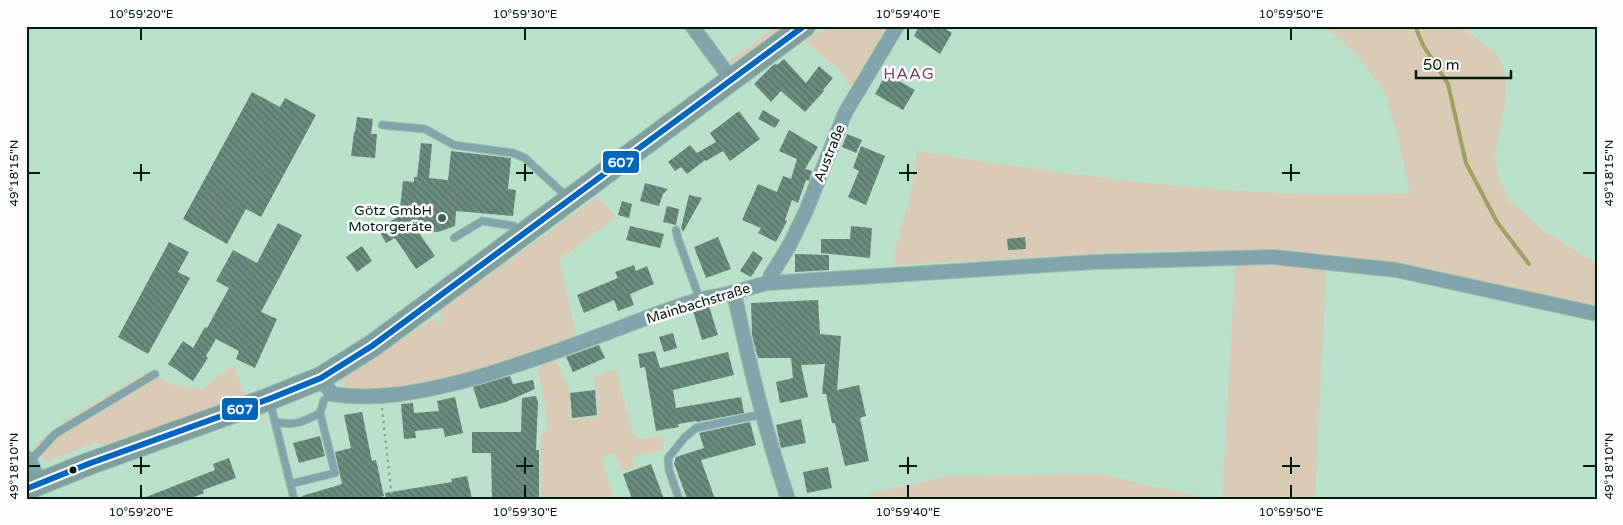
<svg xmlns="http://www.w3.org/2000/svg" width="1623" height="525" font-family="'Varela Round',sans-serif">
  <defs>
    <pattern id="building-back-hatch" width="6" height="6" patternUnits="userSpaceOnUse" patternTransform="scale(1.25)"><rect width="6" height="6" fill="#6b8b7f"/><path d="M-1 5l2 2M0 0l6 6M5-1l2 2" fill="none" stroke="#567166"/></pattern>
  </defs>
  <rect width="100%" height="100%" fill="#b9e0ca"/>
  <path fill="#d9cab5" d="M775 26H790L725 71V65Z
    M827 26H890L854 89 846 82V75L805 42Z
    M1320 26H1461L1498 55 1502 62 1506 78V97L1495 156 1499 179 1510 201 1543 230 1597 264V310L1327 258 1315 497 1376 499H1222L1236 252 1145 251 896 265 893 257 910 196 917 151C1031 169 1145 185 1259 192 1309 195 1360 194 1410 193L1399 142 1385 92 1358 56 1335 35Z
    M597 197 617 216 559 260 577 339C511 362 417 397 346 389L342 379 434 318 439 324 442 322 439 311Z
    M556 360 569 388 571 420 599 416 594 377 616 369 633 435 641 439 663 435 664 450 632 457 634 467 622 471 615 453 602 458 614 499H541V433L548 432 544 399 537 367Z
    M235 366 245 398 115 446 96 443 46 462 34 445 69 418 148 371 173 385 202 389 229 367Z
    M1100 474 1210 499H869L867 494 949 476Z"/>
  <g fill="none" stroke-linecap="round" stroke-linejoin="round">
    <path stroke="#9ea064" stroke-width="4" d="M1415 26 1423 45 1448 84 1466 163 1497 222 1529 264"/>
  </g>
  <path fill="url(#building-back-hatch)" d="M919 26H941L952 33 940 54 914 36Z
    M784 59 806 83 819 66 833 78 823 90 824 91 805 112 781 91 771 102 754 84 772 66 775 64 777 65Z
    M886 74 915 90 903 110 875 94Z
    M252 92 280 107 285 98 316 115 261 217 246 209 227 244 183 219Z
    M763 110 780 120 775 128 758 119Z
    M739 111 760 139 730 161 723 151 706 161 705 160 687 174 681 167 675 171 668 162 690 145 697 153 716 142 710 133Z
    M357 117 373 119 371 134H377L375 158 351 156 354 132H355Z
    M789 130 818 147 805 169 812 171 809 181 806 180 798 203 792 200 785 220 787 221 776 242 758 233 761 228 742 220 758 184 777 192 783 176 791 179 797 159 779 151Z
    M847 134 862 140 856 153 842 147Z
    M421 143 432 144 429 178 448 180 451 151 511 158 508 189 516 190 513 216 456 211 455 226 438 232 417 230 435 256 416 269 395 238 386 243 378 229 399 216 403 181 414 182V177H417Z
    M861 146 885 156 866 205 848 197 859 171 853 168Z
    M645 183 668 189 663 194 659 206 640 201Z
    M689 195 702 198 683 232 681 228Z
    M622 201 632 204 629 218 618 215Z
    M667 206 679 209 676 225 663 222Z
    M278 223 302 235 261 312 277 319 255 368 236 359 239 351 216 339 206 356 208 358 193 381 168 364 183 341 193 348 205 327 207 328 229 288 216 281 233 250 257 263Z
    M630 226 664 234 660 248 626 240Z
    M851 226 872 228 870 258 821 253V239H850Z
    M718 237 731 269 706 278 694 247Z
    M1025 237 1026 249 1008 250 1007 239Z
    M169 242 189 252 178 272 190 278 148 354 118 337Z
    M362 246 372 261 357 272 346 257Z
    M753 251 763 258 751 277 740 271Z
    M795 254 829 255V270L795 272Z
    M634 265 636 271 647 266 654 284 630 294 634 305 618 311 614 300 584 313 577 295 618 278 615 272Z
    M818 300 820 334 841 336 837 390 859 385 866 416 860 418 869 461 845 466 835 423H832L826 394H822L825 364 801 365 808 397 780 403 776 382 793 378 791 358H758L752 335 751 303Z
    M709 306 718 335 702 340 693 311Z
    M673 333 677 348 664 352 659 337Z
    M599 345 605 358 573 372 566 357Z
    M655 351 660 368 728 352 734 375 673 390 676 408 741 397 744 413 697 422 696 421 678 424 679 427 656 431 645 367 640 368 638 354Z
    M510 376 513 384 533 380 535 389 506 402 480 409 473 387Z
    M595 390 597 415 572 418 570 393Z
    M536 396 538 402 536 450H539V499H492L491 453H472V432H521L522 398Z
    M455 397 463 433 445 437 443 428 415 431 416 438 404 439 401 404 413 403 414 413 439 411 437 401Z
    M362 412 372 461 376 460 384 496 373 499H302V496L342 484 335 452 351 448 344 415Z
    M801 419 806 443 781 448 776 425Z
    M750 422 756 445 701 460 715 499H687L674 463 676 457 704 448 699 433Z
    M320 436 325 456 299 463 293 443Z
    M229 458 236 478 203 490 204 493 189 499H141L215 470 213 464Z
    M651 464 664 499H632L623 474Z
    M828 467 832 488 807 493 803 472Z
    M467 476 472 499H386L385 493 452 482 451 479Z"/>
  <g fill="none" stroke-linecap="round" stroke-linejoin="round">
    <g stroke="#9fbdad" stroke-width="9">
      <path id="lane" d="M382 125 425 129 454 145 513 153 525 158 567 197
        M676 230 678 239 700 300
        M454 238 482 221 514 226 519 234
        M270 402 294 499
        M275 422C295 426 303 422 320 413
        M30 461 55 434 155 374
        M290 484 335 473 320 413 324 400 332 394
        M679 499 669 470 668 458 685 437 696 428 763 414"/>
    </g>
    <g stroke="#9fbdad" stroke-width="16">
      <path id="street" d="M692 26 732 80
        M768 283 771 275 789 246 806 211 845 113 897 26
        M734 293C749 362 765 431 788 499
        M321 378 332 394C377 401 420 392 464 381 510 368 556 352 601 335 633 323 665 310 698 300 709 297 720 296 731 293 744 290 754 286 768 283L1095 262 1273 257 1396 270 1597 314
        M26 457 30 461 40 482"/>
    </g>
    <g stroke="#9fbdad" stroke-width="24">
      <path id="primary" d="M26 489 88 464 269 399 321 378 372 346 804 26"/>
    </g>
    <path stroke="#88a8a0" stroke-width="2.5" stroke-dasharray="2.5 4" stroke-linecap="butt" d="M382 408 392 499"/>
    <use href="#lane" stroke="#80a4a9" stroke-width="7"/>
    <use href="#street" stroke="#80a4a9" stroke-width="14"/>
    <use href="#primary" stroke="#7e9fa0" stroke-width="22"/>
    <g stroke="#fefefe" stroke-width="10">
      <path id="bus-1" d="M26 489 88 464 269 399 321 378 372 346 804 26"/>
    </g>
    <use href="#bus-1" stroke="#0065bd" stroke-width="6"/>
  </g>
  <path fill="none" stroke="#001a0d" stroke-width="2" d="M141 28V40M525 28V40M908 28V40M1291 28V40M141 164V181M525 164V181M908 164V181M1291 164V181M28 173H40M133 173H150M516 173H533M899 173H917M1282 173H1300M1583 173H1596M141 457V474M525 457V474M908 457V474M1291 457V474M28 466H40M133 466H150M516 466H533M899 466H917M1282 466H1300M1583 466H1596M141 485V498M525 485V498M908 485V498M1291 485V498"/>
  <circle fill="#415f4f" stroke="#fefefe" stroke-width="2" cx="442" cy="218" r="5"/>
  <circle fill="#001a0d" stroke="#fefefe" stroke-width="2" cx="73" cy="470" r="4.5"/>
  <g text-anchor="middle" stroke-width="5" stroke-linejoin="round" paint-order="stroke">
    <g font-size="14" fill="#001a0d" stroke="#fefefe">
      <text transform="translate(829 153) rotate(-68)" y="5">Austraße</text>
      <text transform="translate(698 303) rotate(-17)" y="5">Mainbachstraße</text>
    </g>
    <g font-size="14" fill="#001a0d" stroke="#fefefe" text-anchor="end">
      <text x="432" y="215">Götz GmbH<tspan x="432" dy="16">Motorgeräte</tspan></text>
    </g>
    <g font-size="16" letter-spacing="1" fill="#7a3e69" stroke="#fefefe">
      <text x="909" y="79">HAAG</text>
    </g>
  </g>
  <g stroke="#fefefe" stroke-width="2">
    <rect x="602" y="150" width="38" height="24" rx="5" fill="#0065bd"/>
    <rect x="221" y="397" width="38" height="24" rx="5" fill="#0065bd"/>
  </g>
  <g font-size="14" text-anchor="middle" font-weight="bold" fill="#fff">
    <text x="621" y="167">607</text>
    <text x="240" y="414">607</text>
  </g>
  <rect width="1623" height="525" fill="none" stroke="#fefefe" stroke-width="55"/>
  <path d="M1416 70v8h95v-8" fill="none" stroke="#001a0d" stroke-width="2.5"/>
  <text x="1423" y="70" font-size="15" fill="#001a0d" stroke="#fefefe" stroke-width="4" paint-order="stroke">50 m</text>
  <rect x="28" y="28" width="1568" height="470" fill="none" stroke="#001a0d" stroke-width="2"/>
  <g font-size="12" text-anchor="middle" fill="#001a0d">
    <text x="141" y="18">10°59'20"E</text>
    <text x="525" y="18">10°59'30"E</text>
    <text x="908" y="18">10°59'40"E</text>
    <text x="1291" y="18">10°59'50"E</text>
    <text transform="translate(14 173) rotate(-90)" y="4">49°18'15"N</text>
    <text transform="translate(1609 173) rotate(-90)" y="4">49°18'15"N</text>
    <text transform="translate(14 466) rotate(-90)" y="4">49°18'10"N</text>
    <text transform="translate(1609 466) rotate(-90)" y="4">49°18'10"N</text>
    <text x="141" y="516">10°59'20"E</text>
    <text x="525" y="516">10°59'30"E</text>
    <text x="908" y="516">10°59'40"E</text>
    <text x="1291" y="516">10°59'50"E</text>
  </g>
</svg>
